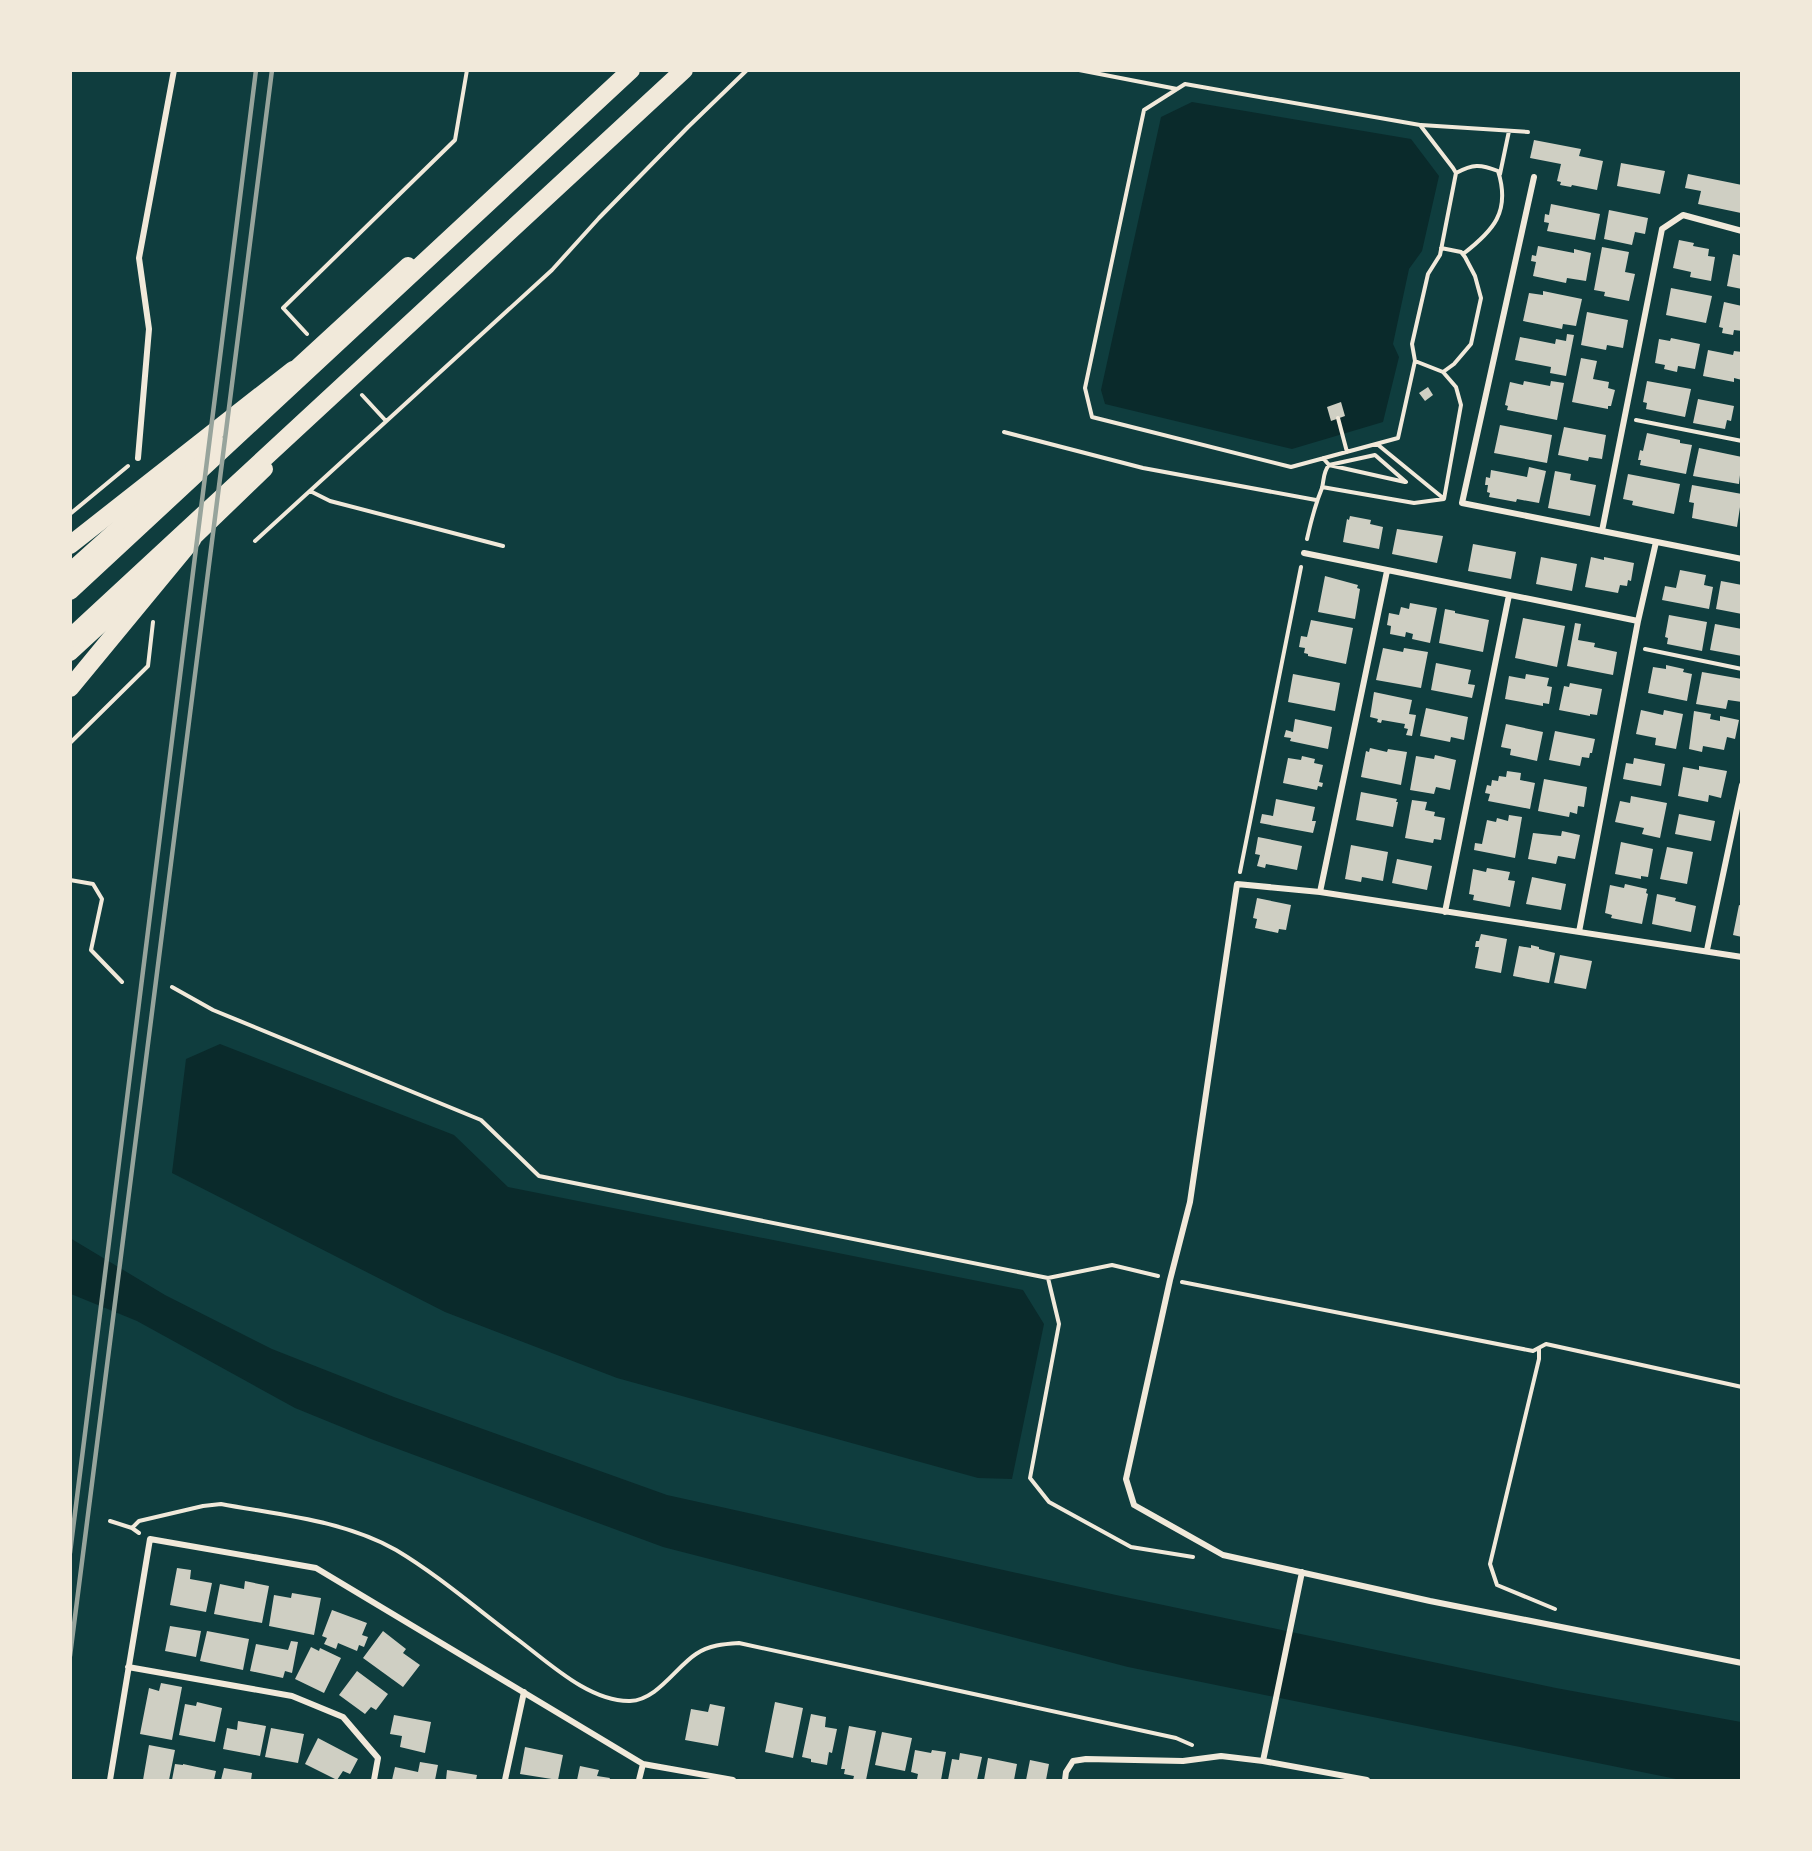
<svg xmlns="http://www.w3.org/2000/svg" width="1812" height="1851" font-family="'Nunito Sans',sans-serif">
  <rect width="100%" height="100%" fill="#0f3d3e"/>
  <path fill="#0a2a2b" d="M1192 102 1411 139 1439 176 1422 251 1409 269 1393 344 1399 357 1383 422 1292 449 1105 404 1101 390 1161 117Z
    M220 1044 454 1135 508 1187 1023 1290 1044 1324 1012 1479 978 1478 617 1378 445 1312 172 1173 186 1059Z
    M70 1238 165 1295 272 1349 394 1397 667 1495 1116 1595 1556 1688 1741 1722V1780H1681L1128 1667 663 1547 371 1439 295 1408 137 1321 71 1294Z"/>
  <path fill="#cfcfc3" d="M1534 140 1581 149 1579 156 1603 161 1597 190 1572 185 1571 187 1560 185 1561 182 1557 181 1561 164 1530 158Z
    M1621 163 1665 171 1660 194 1617 186Z
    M1688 174 1742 185 1741 213 1698 204 1701 191 1685 188Z
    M1551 204 1600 214 1595 240 1547 231 1549 223 1544 222 1545 214 1549 215Z
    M1609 210 1648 218 1645 234 1635 232 1632 245 1604 239Z
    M1679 240 1694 243 1693 246 1709 249 1708 256 1715 257 1711 281 1690 277 1691 272 1673 268Z
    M1538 246 1574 253V249L1591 253 1586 281 1567 278 1566 283 1533 276 1536 262 1531 261 1532 255 1536 256Z
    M1602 247 1629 252 1625 272 1635 274 1629 301 1604 296 1605 292 1594 290Z
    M1733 254 1742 256V289L1727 286Z
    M1671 288 1712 296 1706 323 1666 315Z
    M1543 291 1582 299 1576 326 1563 324 1562 329 1523 321 1529 293 1543 295Z
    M1724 302 1742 306V331L1734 330 1733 335 1722 333 1723 328 1719 327Z
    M1587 312 1628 320 1623 348 1607 345 1606 350 1581 345Z
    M1567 334 1574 335 1566 376 1550 373 1551 367 1515 360 1520 337 1555 344 1556 339 1566 341Z
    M1671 338 1700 344 1695 369 1678 366 1677 372 1664 369 1665 365 1655 363 1659 339 1670 341Z
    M1708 350 1733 355 1734 351 1742 352V380L1734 378V382L1703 376Z
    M1581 358 1597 361 1593 379 1609 382 1608 388 1615 390 1611 406H1608V409L1572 402Z
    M1524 381 1550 386 1551 381 1564 383 1557 420 1507 410 1508 406 1505 405 1510 382 1523 385Z
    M1647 381 1691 389 1685 417 1646 409 1647 403 1643 402Z
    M1428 387 1433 395 1425 401 1419 393Z
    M1698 399 1734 406 1731 421 1727 420 1725 429 1693 423Z
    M1341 402 1345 416 1331 421 1327 407Z
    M1500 425 1552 435 1547 463 1494 453Z
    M1564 427 1606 435 1602 459 1589 457 1588 461 1558 455Z
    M1647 433 1680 440V443L1692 445 1686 474 1640 465 1641 460H1638L1640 450 1643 451Z
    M1699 448 1742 457 1739 484 1693 476Z
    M1529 467 1546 471 1539 503 1517 499 1516 502 1489 497 1490 493 1487 492 1488 485H1485L1486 477 1490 478 1491 470 1527 477Z
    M1555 471 1571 474 1570 480 1596 485 1590 516 1548 508Z
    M1628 474 1680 484 1674 514 1632 505 1633 501 1623 499Z
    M1692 485 1742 494 1737 527 1692 518 1694 503 1689 502Z
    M1350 516 1371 520 1370 524 1383 527 1379 549 1343 542 1347 519 1349 520Z
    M1397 529 1443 536 1437 563 1392 554Z
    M1473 544 1516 552 1511 579 1468 571Z
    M1541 557 1577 564 1572 591 1536 584Z
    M1591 557 1604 560V557L1634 563 1631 581 1628 580 1627 586 1620 585 1618 593 1585 587Z
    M1680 570 1706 575 1704 585 1713 587 1709 609 1662 600 1665 586 1676 588Z
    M1325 576 1358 585 1357 588 1360 589 1355 619 1318 612Z
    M1721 581 1742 585V614L1716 609Z
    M1410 603 1437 608 1430 643 1412 639 1413 634 1406 632 1405 637 1390 634 1391 626 1387 625 1389 613 1399 615 1401 607 1409 609Z
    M1445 609 1455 611V613L1489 620 1483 652 1439 643Z
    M1669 615 1707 622 1702 651 1667 644 1668 638 1665 637Z
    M1523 618 1565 626 1557 667 1515 658Z
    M1311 620 1353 628 1346 664 1308 656V654L1304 653 1305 648 1299 647 1301 636 1307 637Z
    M1575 623 1581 624 1578 640 1595 643 1594 647 1617 652 1613 675 1567 666Z
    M1715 624 1742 629V656L1710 650Z
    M1383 648 1403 652 1404 648 1428 652 1421 688 1376 680Z
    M1436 663 1471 670 1468 684 1475 685 1472 698 1431 690Z
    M1666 665 1684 669 1683 672 1692 674 1687 701 1648 693 1653 667 1666 669Z
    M1702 672 1742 679V702L1728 700 1726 709 1696 704Z
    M1293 674 1340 683 1335 711 1288 702Z
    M1526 674 1549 678 1547 686 1552 687 1549 704 1543 703V706L1505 699 1509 676 1525 679Z
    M1570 683 1602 689 1597 715 1590 714V716L1559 710 1564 686 1569 687Z
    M1374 692 1412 700 1409 714 1416 715 1412 736 1406 735 1408 729 1404 728 1405 724 1382 720 1381 723 1377 722 1378 719 1370 717Z
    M1426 708 1468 717 1464 740 1451 737 1450 742 1420 736Z
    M1641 710 1663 715 1664 710 1683 714 1676 749 1655 745 1656 738 1636 734Z
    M1694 711 1711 714 1710 719 1720 721V716L1739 720 1735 739 1727 737 1724 750 1703 746 1702 752 1689 749Z
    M1295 719 1332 727 1328 749 1290 741 1291 738 1284 737 1286 730 1293 732Z
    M1506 724 1543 732 1537 761 1510 755 1511 749 1501 747Z
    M1555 731 1595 739 1592 753H1590L1589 758 1582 757 1580 766 1549 760Z
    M1370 748 1387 752 1388 749 1407 752 1401 785 1361 777 1366 751 1369 752Z
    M1435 755 1456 760 1450 790 1436 787 1434 794 1410 790 1416 756 1434 759Z
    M1302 756 1315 759 1314 763 1323 765 1319 782 1323 783 1322 787 1318 786 1317 790 1283 783 1288 758 1301 760Z
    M1634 758 1665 764 1661 786 1623 779 1626 763 1633 764Z
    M1699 766 1727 771 1721 798 1709 795 1708 802 1678 796 1683 767 1699 770Z
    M1507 771 1521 773 1520 780 1535 783 1530 809 1488 801 1490 794 1485 793 1487 785 1491 786 1492 780 1498 781 1499 776 1506 777Z
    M1544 779 1587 787 1584 807 1578 806 1577 814 1570 812 1569 817 1538 811Z
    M1361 792 1397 799 1396 802H1398L1393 827 1356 820Z
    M1631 796 1667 803 1660 838 1642 834 1644 828 1615 822 1620 801 1630 803Z
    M1276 799 1315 807 1312 821H1316L1313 833 1260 823 1262 814 1273 816Z
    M1412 800 1427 802 1425 810 1435 812 1434 816 1445 818 1441 840 1434 839 1433 843 1405 838Z
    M1679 814 1715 821 1711 841 1675 834Z
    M1509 815 1522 817 1515 858 1474 850 1475 843 1482 844 1487 820 1496 822 1497 818 1508 821Z
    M1562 831 1580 835 1575 859 1558 856 1556 864 1528 859 1533 833 1561 836Z
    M1258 837 1302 846 1297 870 1266 864 1265 868 1257 866 1260 855 1255 854Z
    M1621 842 1653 849 1648 877 1641 876V879L1615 874Z
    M1351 845 1388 852 1383 881 1362 877 1361 882 1345 879Z
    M1667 847 1693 852 1687 884 1660 879Z
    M1397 859 1432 866 1427 890 1392 883Z
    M1487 868 1510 872 1508 880 1515 881 1510 907 1473 900 1474 895 1469 894 1473 869 1486 872Z
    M1532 877 1566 884 1561 910 1526 904Z
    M1625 884 1647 889 1646 893 1648 894 1642 924 1611 918 1612 915 1605 913 1610 885 1624 888Z
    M1657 894 1676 898 1675 901 1696 906 1691 932 1652 924Z
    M1257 898 1291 905 1286 930 1279 929 1278 933 1255 928 1257 919 1253 918Z
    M1739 905 1742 906V937L1733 935Z
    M1481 934 1507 939 1501 973 1475 968 1479 947H1475L1476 941H1479Z
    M1531 945 1539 947V949L1555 953 1549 983 1513 976 1519 946 1531 948Z
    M1560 955 1592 961 1586 989 1554 983Z
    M177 1568 191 1570 190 1579 212 1583 206 1612 170 1605Z
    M245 1581 269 1586 262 1623 214 1614 220 1584 244 1589Z
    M292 1593 321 1598 314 1635 269 1626 274 1595 291 1598Z
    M332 1610 367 1623 362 1635 368 1637 364 1647 359 1645 357 1651 338 1643 336 1649 324 1644 327 1638 322 1636Z
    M170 1626 201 1631 196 1657 165 1651Z
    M207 1631 249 1639 243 1670 200 1661Z
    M383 1631 406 1649 403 1653 420 1665 403 1687 363 1658Z
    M291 1641 298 1642 292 1673 285 1671 283 1678 250 1671 256 1644 288 1650Z
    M311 1647 319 1651 320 1648 341 1658 324 1693 295 1679Z
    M357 1671 388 1694 376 1710 371 1707 365 1714 339 1695Z
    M161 1683 182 1687 172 1740 140 1734 149 1688 159 1691Z
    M197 1702 222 1708 215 1742 179 1735 185 1704 196 1706Z
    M775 1702 803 1708 793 1758 765 1752Z
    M710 1704 725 1707 718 1746 685 1740 691 1709 708 1712Z
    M811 1714 826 1717 825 1727 837 1729 832 1753 829 1752 827 1765 811 1762V1759L802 1757Z
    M394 1715 431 1722 425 1753 400 1747 402 1736 390 1734Z
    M238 1721 266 1726 260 1756 223 1749 227 1728 237 1730Z
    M849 1726 876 1731 866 1780H853L854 1776 844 1774 845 1769H841Z
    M271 1728 304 1734 298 1763 265 1757Z
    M882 1732 912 1738 905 1771 875 1765Z
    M318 1738 358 1759 350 1774 343 1771 337 1780 305 1764Z
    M149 1745 175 1750 169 1780H143Z
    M525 1747 563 1755 558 1780 520 1774Z
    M915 1750 931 1753 932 1750 946 1752 941 1780 917 1779 918 1774 911 1772Z
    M960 1753 982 1757 977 1780H948L952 1759 959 1760Z
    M988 1758 1017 1764 1014 1780H984Z
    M1030 1760 1049 1764 1046 1780H1026Z
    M420 1762 438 1765 435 1780H392L395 1767 418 1772Z
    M175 1764 183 1765V1764L216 1771 214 1780H172Z
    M580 1766 599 1770 597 1776 610 1778 609 1780H577Z
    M224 1768 252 1773 251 1780H221Z
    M447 1770 477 1775 476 1780H446Z"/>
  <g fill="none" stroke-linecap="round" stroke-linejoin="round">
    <path stroke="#f1e9da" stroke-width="4" d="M1079 70 1177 89
      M1185 84 1420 125 1453 168 1456 173 1440 255 1428 274 1412 344 1415 361 1398 438 1291 467 1092 417 1085 388 1144 110Z
      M1421 125 1528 132
      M1456 173C1473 164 1480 164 1498 171 1511 212 1493 231 1463 254
      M1500 174 1509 131
      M1441 248 1461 252 1465 257 1475 276 1481 298 1471 344 1454 364 1443 372
      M307 334 283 308 455 140 467 70
      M362 395 386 421
      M1338 418 1347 452
      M1636 420 1742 441
      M1004 432 1143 468 1316 500
      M1377 444 1443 498
      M1323 458 1329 465 1405 482
      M1322 487 1414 503 1444 499 1461 405 1456 387 1443 372 1415 361
      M310 491 330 501 503 546
      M70 514 128 466
      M1307 539C1311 521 1315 505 1322 488 1324 480 1323 472 1329 465L1375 455 1406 482
      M255 541 552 270 599 218 688 127 747 70
      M1645 649 1742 669
      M70 743 148 666 153 622
      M1240 872 1301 567
      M70 880 93 884 102 899 91 950 122 982
      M172 987 213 1010 481 1120 539 1176 1048 1278 1112 1265 1158 1276
      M1048 1278 1059 1324 1030 1478 1049 1502 1131 1547 1193 1557
      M1182 1282 1533 1351 1546 1344 1742 1387
      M1539 1348V1359L1490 1564 1497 1585 1555 1609
      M110 1521 132 1528 139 1533
      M132 1528 139 1521 203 1506 221 1504C279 1515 343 1520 396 1550 438 1575 477 1609 517 1639 548 1662 589 1702 630 1701 657 1700 676 1667 696 1654 709 1645 724 1644 739 1643L1176 1738 1192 1745"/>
    <path stroke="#f1e9da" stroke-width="6" d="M1534 177 1462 503 1742 559
      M138 458 149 329 139 258 174 70
      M1602 531 1662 229 1683 215 1742 231
      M1304 553 1638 621
      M1320 892 1387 571
      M1445 912 1509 595
      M1579 932 1638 621 1656 542
      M1707 950 1742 785
      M1742 957 1320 892 1237 884 1190 1202 1170 1280 1126 1479 1134 1505 1223 1555 1430 1601 1742 1663
      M128 1667 292 1696 343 1717 378 1758 374 1780
      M1263 1761 1302 1572
      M110 1780 150 1539 316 1568 643 1764 733 1780
      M505 1780 524 1692
      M639 1780 643 1764
      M1065 1780 1066 1772 1073 1761 1086 1759 1183 1761 1221 1756 1263 1761 1367 1780"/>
    <path stroke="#f1e9da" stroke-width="16" d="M283 380 408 265
      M182 549 265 469
      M70 571 215 441
      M70 653 159 571"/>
    <path stroke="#f1e9da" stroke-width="18" d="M70 545 293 370
      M70 591 631 70
      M70 638 684 70
      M70 688 192 540"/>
    <path stroke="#97a49c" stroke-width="4.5" d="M70 1553 256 70
      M70 1656 272 70"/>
  </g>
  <rect width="1812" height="1851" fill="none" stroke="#f1e9da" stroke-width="144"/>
</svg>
